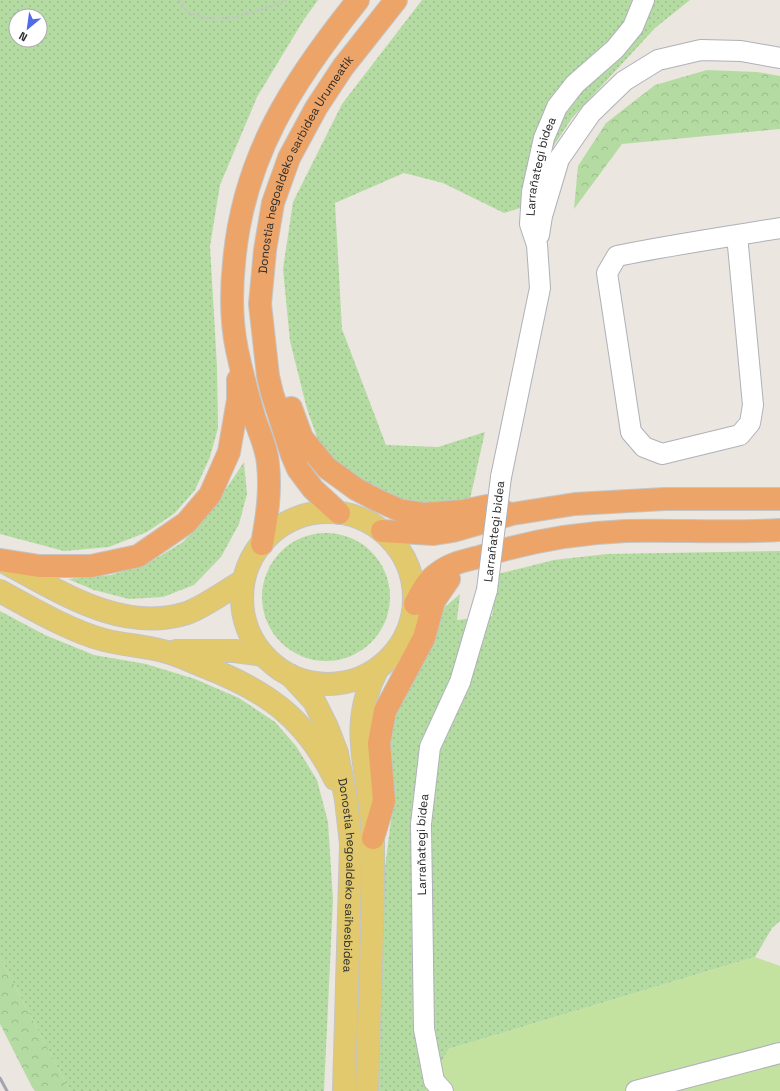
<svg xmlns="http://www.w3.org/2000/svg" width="780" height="1091" font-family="'Space Grotesk',sans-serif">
  <defs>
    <pattern id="grass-dots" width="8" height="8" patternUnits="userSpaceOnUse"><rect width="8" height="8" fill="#b4dca2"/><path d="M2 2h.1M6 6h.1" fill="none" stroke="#9bbd8c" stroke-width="1.8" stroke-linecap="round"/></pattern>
    <pattern id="forest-crowns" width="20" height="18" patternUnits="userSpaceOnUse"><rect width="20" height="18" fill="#b4dca2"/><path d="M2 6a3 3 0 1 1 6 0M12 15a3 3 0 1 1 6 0" fill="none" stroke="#9bbd8c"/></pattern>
  </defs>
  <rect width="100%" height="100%" fill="#ebe6df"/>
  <path fill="url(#grass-dots)" fill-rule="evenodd" d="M0 0H318L303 21 257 97 220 185 210 246 217 367 218 428 210 457 195 490 175 513 147 532 109 547 64 551 0 534ZM16 16H40V40H16Z
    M422 0H690L655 28 572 118 545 159 536 203 504 213 443 183 404 173 335 203 342 329 386 445 438 447 485 432 470 499 426 504 386 498 323 454 307 409 290 341 283 269 293 202 342 104Z
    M244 462 247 494 239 524 221 557 194 585 163 597 129 599 94 590 68 579 111 575 147 564 183 542 210 513Z
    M262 597a64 64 0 1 1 128 0a64 64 0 1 1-128 0Z
    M780 551V921L772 928 755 957 449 1049 425 1091H373L384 875 391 820 392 778 388 726 430 634 445 607 460 594 457 620 492 616 498 574 554 560 607 554Z
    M0 611 45 635 94 655 146 664 195 679 239 698 275 722 296 746 317 780 328 822 333 900 324 1091H70L0 958Z"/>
  <path fill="url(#forest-crowns)" d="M707 70 757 72 780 76V129L622 144 574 209 578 166 606 123 655 85Z
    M0 958 70 1091H35L32 1087 0 1024Z"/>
  <path fill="#c4e29f" d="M755 957 780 966V1091H425L449 1049Z"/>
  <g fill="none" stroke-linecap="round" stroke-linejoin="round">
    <g stroke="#afb1ba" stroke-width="22">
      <g id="minor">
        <path d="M539 235 542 216 559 159 591 113 624 81 658 60 701 50 741 51 780 58"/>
        <path d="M737 235 753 405 750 423 740 435 662 454 644 447 631 432 607 273 617 256C671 245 726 237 780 228"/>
        <path id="s1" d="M501 477 540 288 537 245 530 224 532 192 544 138 557 107 575 84 615 49 633 27 644 0"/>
        <path id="s2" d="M443 1091 434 1081 424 1029 421 824 430 747 460 682 487 590"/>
        <path d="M636 1091 780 1053"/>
      </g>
    </g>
    <g stroke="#c4c4c4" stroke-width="24">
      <g id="major">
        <circle cx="328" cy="598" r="86"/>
        <path d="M4 562C59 591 122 634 187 613 204 607 227 590 243 581"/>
        <path d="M0 591C31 608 70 631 104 640 124 645 144 646 163 651 177 654 190 661 203 666 265 690 305 717 335 779"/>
        <path d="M176 651H235L263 655"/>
        <path id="s3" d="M291 676 314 701 327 727 337 753 346 800 351 844 344 1091"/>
        <path d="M367 1091C369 1007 374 923 373 839 372 777 345 731 377 670"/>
      </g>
    </g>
    <g stroke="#c4c4c4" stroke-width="24">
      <g id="highway">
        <path d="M291 408 302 438 327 468 356 489 377 500 399 510 424 514 463 511 487 506 504 511"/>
        <path id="s4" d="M339 513 313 489 298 469 292 455 272 393 268 376 260 304 265 250 273 203 289 158 316 108 343 67 396 0"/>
        <path d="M382 531 434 534 453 531 512 514 575 504 665 499H780"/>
        <path d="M262 544C267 517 271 491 268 464 267 449 260 434 255 420 248 397 242 373 237 350 231 321 231 292 234 263 243 156 293 81 358 0"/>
        <path d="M1 560 39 566H91L138 556 186 523 210 495 229 452 238 400V380"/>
        <path d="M415 604C421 593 427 580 438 573 452 562 469 560 486 555 531 541 579 533 626 531 677 530 729 533 780 530"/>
        <path d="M373 838 384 801 379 743 385 711 424 638 434 601 449 579"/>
      </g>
    </g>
    <path stroke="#c4c4c4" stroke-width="2.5" stroke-dasharray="3 2" stroke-linecap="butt" d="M179 0 187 12 206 18H232L279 4 286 0"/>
    <use href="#minor" stroke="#fff" stroke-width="20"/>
    <use href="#major" stroke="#e2c96e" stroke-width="22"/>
    <use href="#highway" stroke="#eda468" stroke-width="22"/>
    <path stroke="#a2a4b3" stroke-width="3" d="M0 1078 7 1091"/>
    <g stroke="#afb1ba" stroke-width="22" stroke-linecap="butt">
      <g id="minor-bridge">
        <path id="s5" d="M487 590 501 477"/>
      </g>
    </g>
    <use href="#minor-bridge" stroke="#fff" stroke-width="20"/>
  </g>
  <g text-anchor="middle" stroke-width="4" stroke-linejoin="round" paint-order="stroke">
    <g font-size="12" fill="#2b2b2b" stroke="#fff">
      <text dy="4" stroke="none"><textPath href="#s4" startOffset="380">Donostia hegoaldeko sarbidea Urumeatik</textPath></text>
      <text dy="4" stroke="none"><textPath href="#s1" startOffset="317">Larrañategi bidea</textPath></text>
      <text dy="4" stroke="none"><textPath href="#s5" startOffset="59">Larrañategi bidea</textPath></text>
      <text dy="4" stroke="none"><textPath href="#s2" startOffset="251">Larrañategi bidea</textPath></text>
      <text dy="4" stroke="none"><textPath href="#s3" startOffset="214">Donostia hegoaldeko saihesbidea</textPath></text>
    </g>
  </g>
  <g transform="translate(28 28) rotate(209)"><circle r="19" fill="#ffffff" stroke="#aaaaaa"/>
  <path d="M0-3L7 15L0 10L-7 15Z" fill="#516ae7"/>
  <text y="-6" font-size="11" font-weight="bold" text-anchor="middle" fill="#2b2b2b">N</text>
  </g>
</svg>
